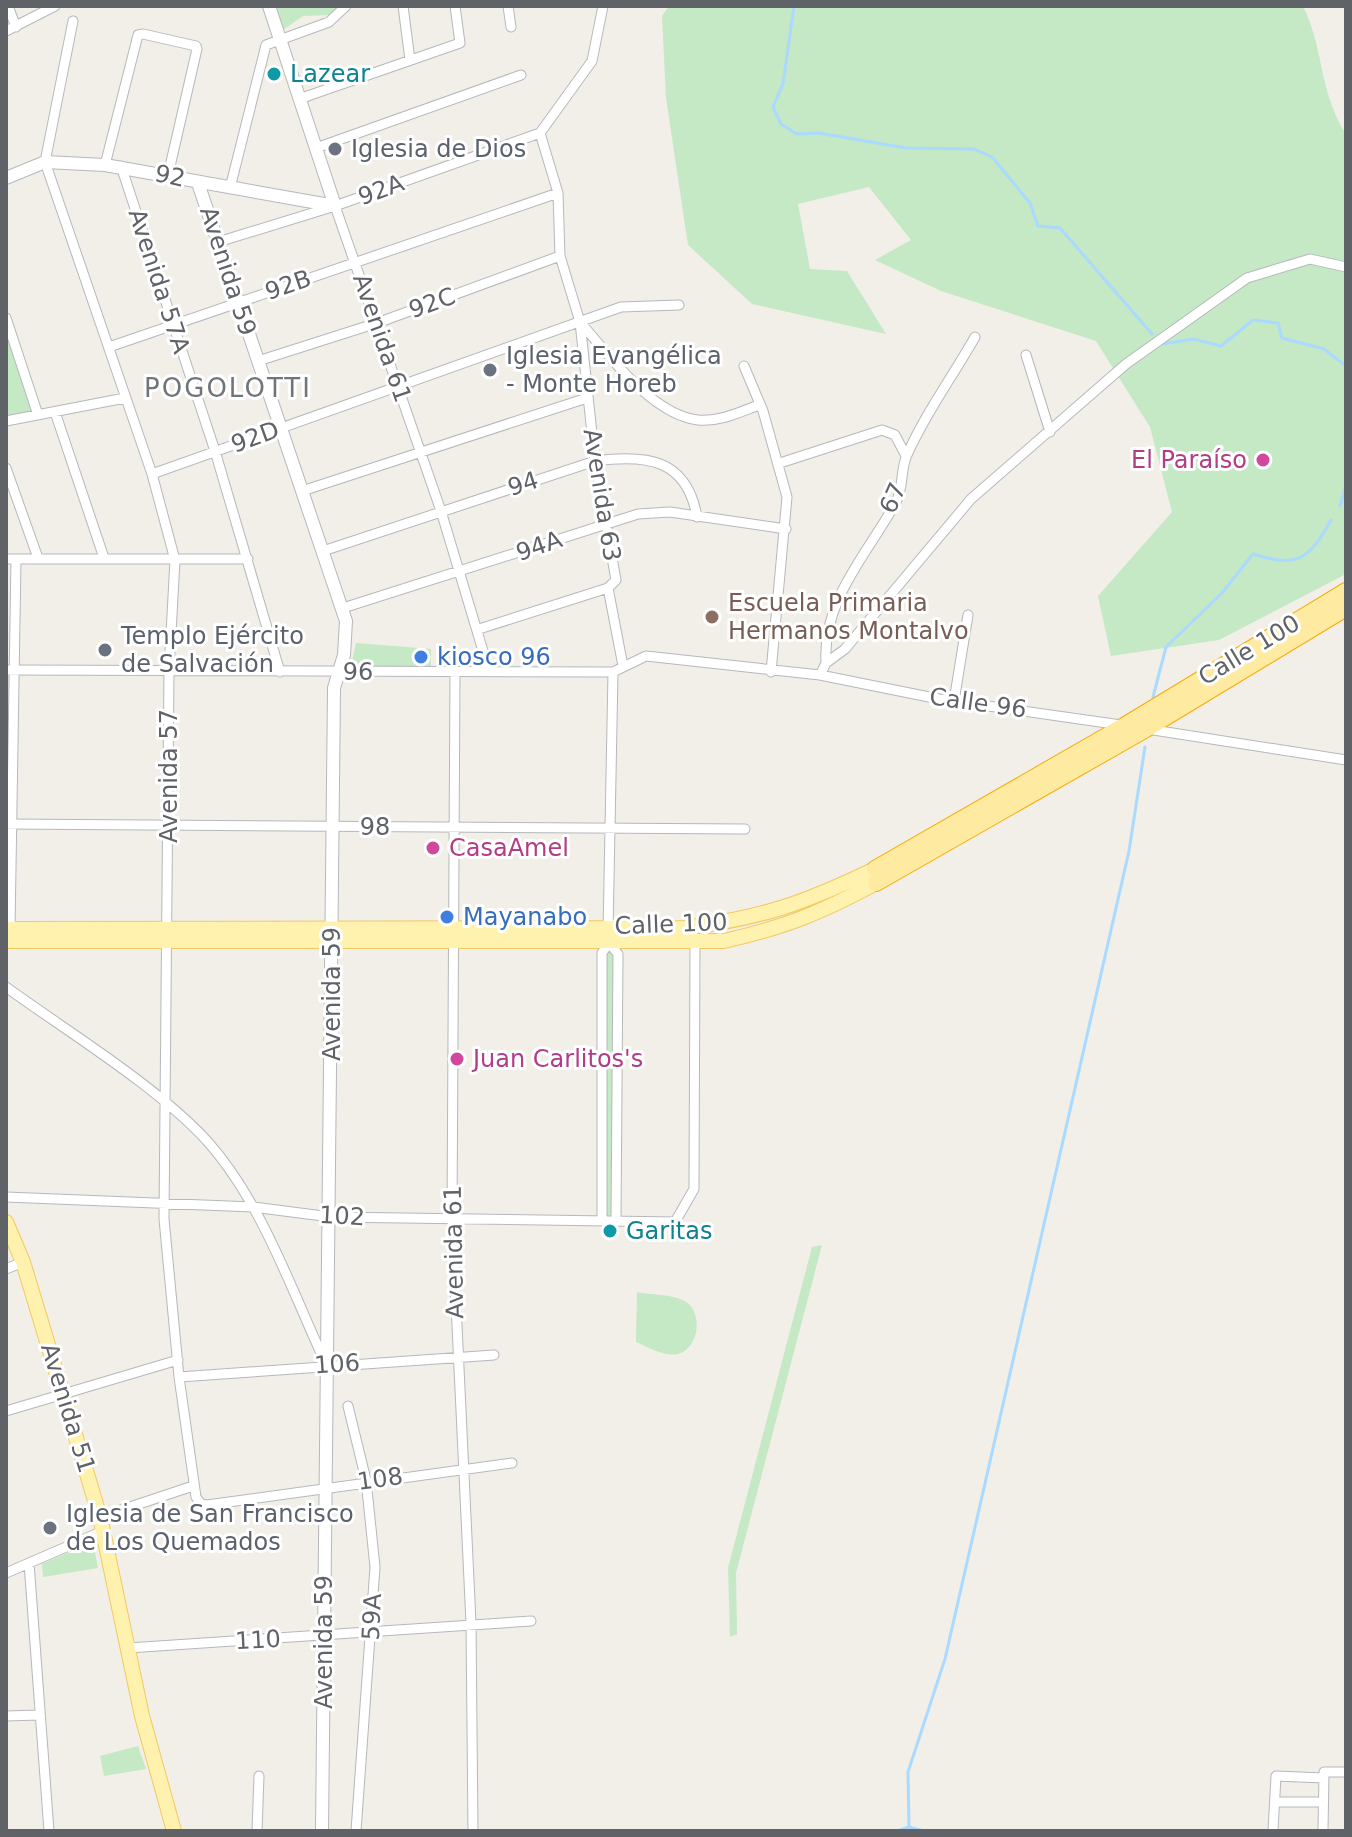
<svg xmlns="http://www.w3.org/2000/svg" width="1352" height="1837" font-family="'DejaVu Sans',sans-serif">
  <rect width="100%" height="100%" fill="#f1efe8"/>
  <path fill="#c5e8c5" d="M273 6H340L329 15 303 16 280 32Z
    M669 6H1303C1324 48 1319 93 1346 134V574L1219 640 1111 656 1098 596 1172 512 1150 427 1096 341 941 291 875 260 911 240 869 187 798 204 810 269 847 271 886 334 752 304 688 245 666 98 662 16Z
    M6 318 38 415 6 421Z
    M356 643 431 649V667L359 666 352 661Z
    M609 948 615 955 614 1218H605V953Z
    M822 1245 736 1573 737 1634 730 1637 728 1568 812 1247Z
    M637 1292C651 1295 674 1294 686 1302 704 1314 698 1349 678 1354 664 1357 648 1347 636 1342Z
    M93 1542 98 1568 43 1577 42 1564Z
    M138 1746 146 1769 104 1776 100 1756Z"/>
  <g fill="none" stroke-linecap="round" stroke-linejoin="round">
    <path stroke="#aadaff" stroke-width="3" d="M794 6 783 84 773 107 781 124 797 134 819 133 906 148 974 149 992 157 1030 203 1038 226 1060 228 1152 334
      M1163 344 1193 339 1221 346 1253 320 1278 323 1282 338 1324 349 1346 366
      M1340 506 1346 485
      M1153 697 1166 647 1222 593 1253 554C1297 568 1309 560 1331 520
      M909 1827 908 1772 945 1659 1129 851 1145 747
      M897 1831 909 1827 924 1831"/>
    <g stroke="#b5b8bc" stroke-width="11">
      <path id="minor" d="M8 6 16 27
        M403 6 410 60
        M508 6 511 27
        M73 21 45 162 152 474 175 560 169 670 164 1219 179 1377 196 1497 201 1504 207 1505 512 1463
        M6 31 55 6
        M299 99 460 43 455 6
        M540 133 558 193 560 256 580 322 595 461 616 580 608 588
        M316 148 521 75
        M105 165 138 35 143 34 196 46 197 49 168 175
        M121 166 215 451 280 672
        M230 188 266 45 329 22 346 6
        M335 206 441 511 489 671
        M218 242 335 206 540 133 592 61 603 6
        M6 318 38 415
        M580 322C608 354 652 415 698 420 720 422 740 412 759 405
        M109 347 558 193
        M1026 355 1050 432
        M258 361 377 323 560 256
        M744 366 763 411 787 497 771 672
        M55 412 104 558
        M6 421 125 398
        M780 463 882 430 895 435 906 456
        M6 468 38 558
        M152 474 621 307 679 305
        M302 491 587 398
        M323 551 595 461C647 454 687 459 697 517
        M6 559H248
        M608 588 623 666
        M343 608 638 514 670 512 786 529
        M479 629 608 588
        M826 663C822 600 867 555 896 502 904 487 900 470 907 455 925 414 953 376 975 337
        M6 670 613 672
        M455 672 452 1219 471 1623 473 1831
        M613 672 646 656 820 675 939 699 1121 725
        M820 675 826 663 845 649 971 499 1126 364 1247 278 1310 259 1346 267
        M954 701 968 615
        M1147 729 1346 760
        M6 824 745 829
        M10 929 16 559
        M608 932 613 672
        M6 987C68 1032 157 1086 208 1142 262 1203 291 1289 325 1362
        M6 1197 253 1207 331 1217 675 1222 694 1189 695 943
        M602 1221V953L609 943 618 954 616 1221
        M6 1269 23 1262
        M179 1377 494 1355
        M348 1406 366 1480 375 1567 356 1831
        M6 1411 178 1360
        M100 1517 193 1486
        M29 1563 49 1831
        M6 1573 103 1531
        M128 1648 531 1621
        M6 1716 39 1715
        M1275 1802H1323
        M257 1831 259 1776
        M1273 1831 1276 1776 1324 1778
        M1323 1831 1324 1772H1346"/>
    </g>
    <g stroke="#b5b8bc" stroke-width="14">
      <path id="tertiary" d="M6 178 45 162 105 165 335 206 269 6
        M198 183 346 621 344 655 334 688 322 1831"/>
    </g>
    <g stroke="#f2c960" stroke-width="16">
      <path id="primary" d="M6 929 684 928C762 918 805 903 875 869
        M6 941H724C786 927 820 913 876 883
        M6 1222 23 1262 100 1517 142 1716 174 1831"/>
    </g>
    <g stroke="#f9ab00" stroke-width="18">
      <path id="trunk" d="M875 869 1124 726 1346 591
        M876 883 1146 729 1346 608"/>
    </g>
    <use href="#minor" stroke="#fff" stroke-width="9"/>
    <use href="#tertiary" stroke="#fff" stroke-width="12"/>
    <use href="#primary" stroke="#fff2af" stroke-width="14"/>
    <use href="#trunk" stroke="#feeaa1" stroke-width="16"/>
  </g>
  <g fill="#0f9aa8" stroke="#fff" stroke-width="3">
    <circle cx="274" cy="74" r="8"/>
    <circle cx="610" cy="1231" r="8"/>
  </g>
  <g fill="#6b7280" stroke="#fff" stroke-width="3">
    <circle cx="335" cy="149" r="8"/>
    <circle cx="490" cy="370" r="8"/>
    <circle cx="105" cy="650" r="8"/>
    <circle cx="50" cy="1528" r="8"/>
  </g>
  <g fill="#d1479c" stroke="#fff" stroke-width="3">
    <circle cx="1263" cy="460" r="8"/>
    <circle cx="433" cy="848" r="8"/>
    <circle cx="457" cy="1059" r="8"/>
  </g>
  <circle fill="#8d6e63" stroke="#fff" stroke-width="3" cx="712" cy="617" r="8"/>
  <g fill="#3f7fe0" stroke="#fff" stroke-width="3">
    <circle cx="421" cy="657" r="8"/>
    <circle cx="447" cy="917" r="8"/>
  </g>
  <g text-anchor="middle" stroke-width="6" stroke-linejoin="round" paint-order="stroke">
    <g font-size="24" fill="#0d838f" stroke="#fff" text-anchor="start">
      <text x="290" y="82">Lazear</text>
      <text x="626" y="1239">Garitas</text>
    </g>
    <g font-size="24" fill="#5b616d" stroke="#fff" text-anchor="start">
      <text x="351" y="157">Iglesia de Dios</text>
      <text x="506" y="364">Iglesia Evangélica<tspan x="506" dy="28">- Monte Horeb</tspan></text>
      <text x="121" y="644">Templo Ejército<tspan x="121" dy="28">de Salvación</tspan></text>
      <text x="66" y="1522">Iglesia de San Francisco<tspan x="66" dy="28">de Los Quemados</tspan></text>
    </g>
    <g font-size="24" fill="#5f6368" stroke="#fff">
      <text transform="translate(170 176) rotate(12)" y="8">92</text>
      <text transform="translate(381 190) rotate(-20)" y="8">92A</text>
      <text transform="translate(228 271) rotate(72)" y="8">Avenida 59</text>
      <text transform="translate(159 281) rotate(72)" y="8">Avenida 57A</text>
      <text transform="translate(288 285) rotate(-19)" y="8">92B</text>
      <text transform="translate(432 303) rotate(-20)" y="8">92C</text>
      <text transform="translate(382 338) rotate(71)" y="8">Avenida 61</text>
      <text transform="translate(255 437) rotate(-20)" y="8">92D</text>
      <text transform="translate(523 484) rotate(-18)" y="8">94</text>
      <text transform="translate(602 495) rotate(81)" y="8">Avenida 63</text>
      <text transform="translate(893 498) rotate(-66)" y="8">67</text>
      <text transform="translate(539 546) rotate(-19)" y="8">94A</text>
      <text transform="translate(1249 650) rotate(-31)" y="8">Calle 100</text>
      <text x="358" y="680">96</text>
      <text transform="translate(978 703) rotate(8)" y="8">Calle 96</text>
      <text transform="translate(169 776) rotate(-90)" y="8">Avenida 57</text>
      <text x="375" y="835">98</text>
      <text transform="translate(671 924) rotate(-2)" y="8">Calle 100</text>
      <text transform="translate(332 994) rotate(-90)" y="8">Avenida 59</text>
      <text transform="translate(342 1216) rotate(3)" y="8">102</text>
      <text transform="translate(454 1252) rotate(-91)" y="8">Avenida 61</text>
      <text transform="translate(337 1364) rotate(-4)" y="8">106</text>
      <text transform="translate(68 1408) rotate(73)" y="8">Avenida 51</text>
      <text transform="translate(380 1479) rotate(-8)" y="8">108</text>
      <text transform="translate(372 1617) rotate(-87)" y="8">59A</text>
      <text transform="translate(258 1640) rotate(-3)" y="8">110</text>
      <text transform="translate(324 1642) rotate(-90)" y="8">Avenida 59</text>
    </g>
    <g font-size="24" fill="#b23c85" stroke="#fff" text-anchor="start">
      <text x="1247" y="468" text-anchor="end">El Paraíso</text>
      <text x="449" y="856">CasaAmel</text>
      <text x="473" y="1067">Juan Carlitos's</text>
    </g>
    <g font-size="24" fill="#785e54" stroke="#fff" text-anchor="start">
      <text x="728" y="611">Escuela Primaria<tspan x="728" dy="28">Hermanos Montalvo</tspan></text>
    </g>
    <g font-size="24" fill="#366cbe" stroke="#fff" text-anchor="start">
      <text x="437" y="665">kiosco 96</text>
      <text x="463" y="925">Mayanabo</text>
    </g>
    <g font-size="26" letter-spacing="2" fill="#70757a" stroke="#fff">
      <text x="228" y="397">POGOLOTTI</text>
    </g>
  </g>
  <rect width="1352" height="1837" fill="none" stroke="#5f6368" stroke-width="16"/>
</svg>
